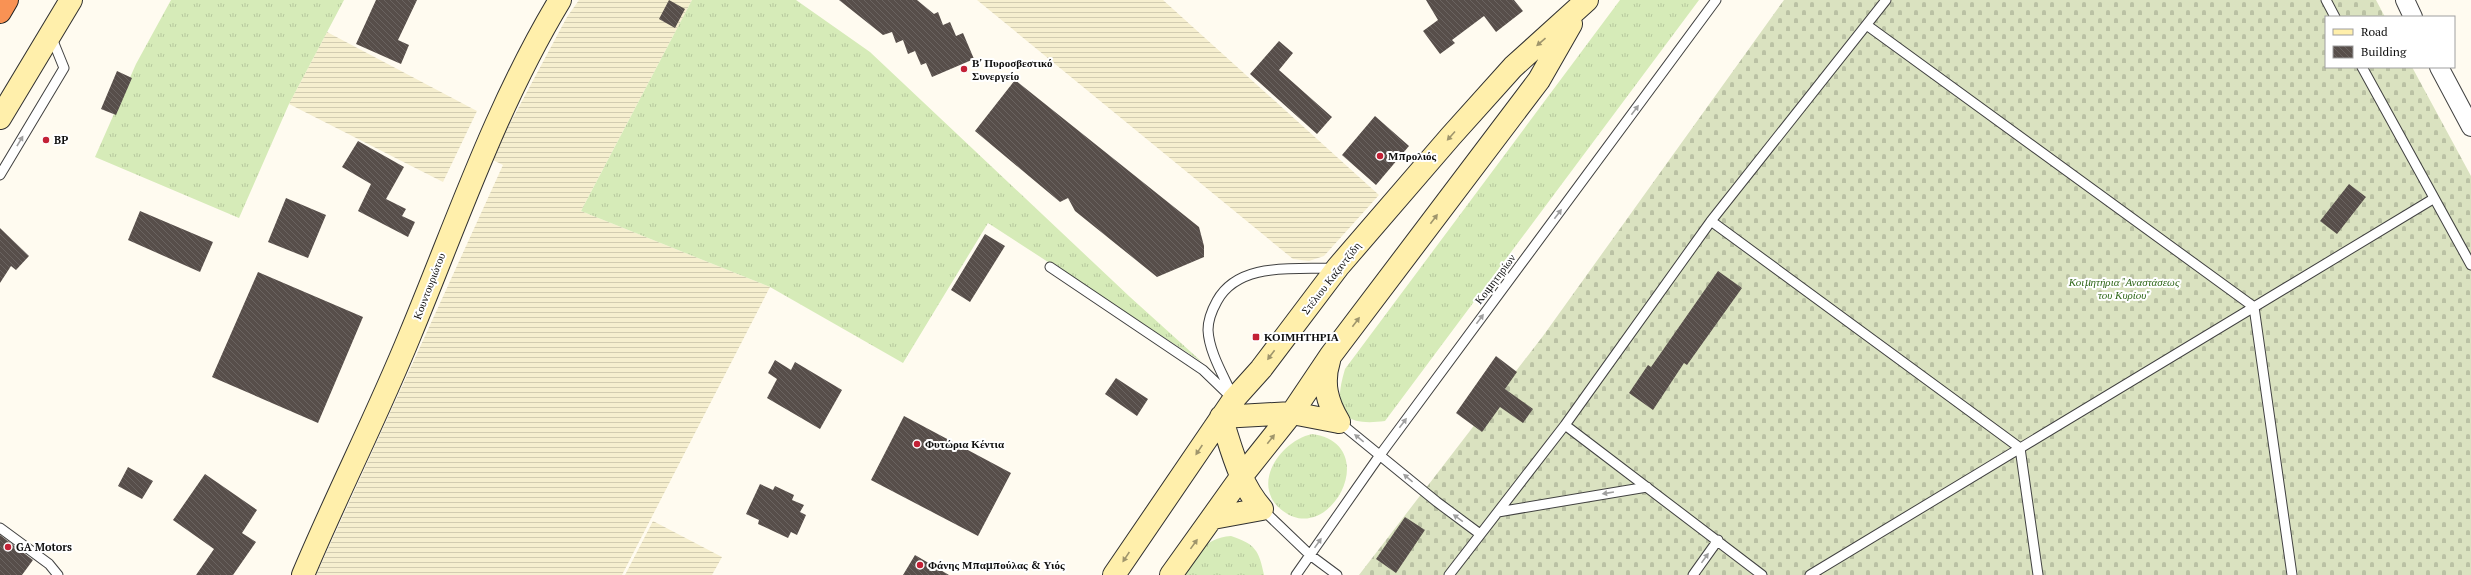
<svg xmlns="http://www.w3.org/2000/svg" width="2471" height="575" font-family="'PT Serif',serif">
  <defs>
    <pattern id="farmland-rules" width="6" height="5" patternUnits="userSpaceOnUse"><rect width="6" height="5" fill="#f6efcf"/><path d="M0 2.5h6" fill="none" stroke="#d2ccb1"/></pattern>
    <pattern id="grass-tufts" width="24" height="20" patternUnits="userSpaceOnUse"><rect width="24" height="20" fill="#d6ebb8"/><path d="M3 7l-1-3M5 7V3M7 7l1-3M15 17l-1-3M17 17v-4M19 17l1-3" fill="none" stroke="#b6c89d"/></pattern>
    <pattern id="cemetery-stones" width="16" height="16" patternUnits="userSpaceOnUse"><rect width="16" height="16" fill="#dae2c0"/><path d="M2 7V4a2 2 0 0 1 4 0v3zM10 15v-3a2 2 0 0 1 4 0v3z" fill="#bac1a4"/></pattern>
    <pattern id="building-back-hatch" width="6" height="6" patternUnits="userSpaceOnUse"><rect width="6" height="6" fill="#574e4a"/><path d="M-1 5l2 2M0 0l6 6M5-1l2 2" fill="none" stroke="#6a6360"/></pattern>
  </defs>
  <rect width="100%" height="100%" fill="#fffbf0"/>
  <path fill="url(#farmland-rules)" d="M579 0H692L581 211 770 287 622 575H316L503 165 491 159 567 17Z
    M977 0H1163L1379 195 1324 256 1309 261 1293 259Z
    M327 32 477 111 443 182 289 104Z
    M653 521 722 557 712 575H625Z"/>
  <path fill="url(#grass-tufts)" d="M171 0H344L289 104 239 218 95 157 136 64Z
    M692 0H796L870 52 1130 297 1202 362 988 223 903 363 770 287 581 211Z
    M1620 0H1699L1385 421C1340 427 1333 409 1345 369Z
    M1312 434C1384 444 1330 547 1283 511 1249 486 1280 441 1312 434Z
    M1231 536C1255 544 1259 550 1264 575H1183C1198 555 1203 538 1231 536Z"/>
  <path fill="url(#cemetery-stones)" d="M1784 0H2376L2385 17H2326V67H2412L2471 176V575H1359L1543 336Z"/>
  <path fill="url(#building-back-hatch)" d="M376 0H417L398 40 409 45 401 64 356 44Z
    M669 0 685 9 675 28 659 19Z
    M839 0H917L934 14 938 12 943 25 950 22 956 36 963 33 974 59 932 77 926 63 921 65 915 51 908 54 903 40 896 43 892 32 883 35Z
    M1426 0H1514L1523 11 1496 32 1484 16 1452 40 1455 43 1440 54 1423 31 1438 20Z
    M1279 41 1293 53 1279 70 1332 117 1317 134 1250 74Z
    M117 71 132 78 116 115 101 109Z
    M1015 80 1199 227 1204 246V257L1157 277 1075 211 1068 198 1060 202 975 131Z
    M1375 116 1409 146 1376 185 1342 155Z
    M358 141 404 167 386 199 406 209 402 216 415 222 408 237 358 211 371 184 342 167Z
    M2349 184 2366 197 2337 234 2320 221Z
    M286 198 326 215 308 258 268 242Z
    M140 211 213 242 200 272 128 240Z
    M0 228 29 256 16 270 11 266 0 283Z
    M985 234 1005 246 970 302 951 290Z
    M1718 271 1742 288 1687 365 1684 363 1653 410 1629 393 1648 365 1651 367Z
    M258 272 363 317 318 423 212 377Z
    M1496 356 1517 372 1505 389 1533 409 1523 423 1500 407 1482 432 1456 413Z
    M775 360 791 370 795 362 842 390 820 429 767 398 777 379 768 373Z
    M1116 378 1148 399 1137 416 1105 394Z
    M904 416 1011 473 978 536 871 480Z
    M128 467 153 481 142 499 118 486Z
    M205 474 257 510 242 533 256 542 233 575H196L214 549 173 520Z
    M760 484 773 490 775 486 794 495 792 500 804 505 800 512 806 515 797 535 791 532 788 538 758 524 759 520 746 514Z
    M1405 517 1425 530 1396 573 1376 559Z
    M0 535 33 560 22 575H0Z
    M915 555 949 575H903Z"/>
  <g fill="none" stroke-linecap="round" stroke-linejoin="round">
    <g stroke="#414141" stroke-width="11">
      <path id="lane" d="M2326 0 2335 17
        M1868 26 2254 307 2292 575
        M2362 67 2471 265
        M0 175 64 68 51 36
        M1711 221 2020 448 2038 575
        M1050 267 1203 370 1231 397
        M1234 399C1225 378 1209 353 1208 330 1208 319 1212 310 1217 301 1239 261 1296 270 1334 268
        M1339 422 1437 502 1480 534
        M1565 425 1762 575
        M1262 509 1310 555 1337 575
        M1498 512 1647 487
        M0 528 49 564 58 575
        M1296 575 1380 455 1716 0
        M1449 575 1565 425 1711 221 1886 0
        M1693 575 1718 540
        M1810 575 2433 199"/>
    </g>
    <g stroke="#414141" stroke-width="20">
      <path id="street" d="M2405 0 2413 17
        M2439 67 2471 127"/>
    </g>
    <g stroke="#303030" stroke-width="24">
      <path id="secondary" d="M0 118 71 0
        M1329 361C1322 383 1327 402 1339 422
        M1221 417 1292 413 1339 422
        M1213 518 1262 509C1239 483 1232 450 1221 417
        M303 575C337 494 377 416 410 335 457 222 496 106 560 0
        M1114 575 1234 399 1261 369 1338 267 1451 136 1513 67 1587 0
        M1171 575 1241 477 1292 413 1331 355 1539 80 1571 24"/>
    </g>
    <g stroke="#1f1f1f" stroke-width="24">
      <path id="highway" d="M0 12 7 0"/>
    </g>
    <use href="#lane" stroke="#fff" stroke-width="9"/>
    <use href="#street" stroke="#fff" stroke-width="18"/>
    <use href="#secondary" stroke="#ffefab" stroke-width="22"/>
    <use href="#highway" stroke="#f99254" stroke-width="22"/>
  </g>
  <defs><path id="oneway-solid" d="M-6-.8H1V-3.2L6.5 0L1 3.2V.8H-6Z"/></defs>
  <g fill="#9f956c">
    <use href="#oneway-solid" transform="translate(1541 42) rotate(139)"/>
    <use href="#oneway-solid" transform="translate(1451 136) rotate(132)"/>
    <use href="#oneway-solid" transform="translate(1434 219) rotate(-53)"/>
    <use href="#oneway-solid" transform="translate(1356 322) rotate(-53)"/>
    <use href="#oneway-solid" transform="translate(1271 355) rotate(127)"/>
    <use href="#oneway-solid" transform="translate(1271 439) rotate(-52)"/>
    <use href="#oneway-solid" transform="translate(1199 450) rotate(124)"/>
    <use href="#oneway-solid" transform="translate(1194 544) rotate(-54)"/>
    <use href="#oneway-solid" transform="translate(1126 557) rotate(124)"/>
  </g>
  <g fill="#9f9f9f">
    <use href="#oneway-solid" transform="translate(1635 110) rotate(-53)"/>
    <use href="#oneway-solid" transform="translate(20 141) rotate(-59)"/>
    <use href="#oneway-solid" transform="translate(1558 214) rotate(-53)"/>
    <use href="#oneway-solid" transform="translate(1480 319) rotate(-53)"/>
    <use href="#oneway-solid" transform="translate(1403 423) rotate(-53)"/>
    <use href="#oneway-solid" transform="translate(1359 438) rotate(-141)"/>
    <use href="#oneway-solid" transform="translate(1408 478) rotate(-140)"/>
    <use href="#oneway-solid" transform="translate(1608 493) rotate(171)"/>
    <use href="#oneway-solid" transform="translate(1458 518) rotate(-144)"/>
    <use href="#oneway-solid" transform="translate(1318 543) rotate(-55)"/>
    <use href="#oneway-solid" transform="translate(1705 558) rotate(-54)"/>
  </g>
  <g fill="#c32136" stroke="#fff" stroke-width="1.5">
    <circle cx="964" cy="69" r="4"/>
    <circle cx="46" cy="140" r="4"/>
    <circle cx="1380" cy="156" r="4"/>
    <rect x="1252" y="333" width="8" height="8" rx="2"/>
    <circle cx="917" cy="444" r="4"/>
    <circle cx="8" cy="547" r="4"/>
    <circle cx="920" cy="565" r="4"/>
  </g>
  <g text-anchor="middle" stroke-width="4" stroke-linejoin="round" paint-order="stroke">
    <g font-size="11" font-weight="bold" fill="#0e0e0e" stroke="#fff" text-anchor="start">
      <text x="972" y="67">Β' Πυροσβεστικό<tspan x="972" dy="13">Συνεργείο</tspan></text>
      <text x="54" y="144">BP</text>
      <text x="1388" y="160">Μπρολιός</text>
      <text x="1264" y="341">ΚΟΙΜΗΤΗΡΙΑ</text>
      <text x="925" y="448">Φυτώρια Κέντια</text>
      <text x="16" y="551">GA Motors</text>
      <text x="928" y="569">Φάνης Μπαμπούλας &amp; Υιός</text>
    </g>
    <g font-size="11" fill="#0e0e0e" stroke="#fff">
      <text transform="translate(1331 278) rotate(-52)" y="4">Στέλιου Καζαντζίδη</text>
      <text transform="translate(1495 279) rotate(-53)" y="4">Κοιμητηρίων</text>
      <text transform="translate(429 286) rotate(-69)" y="4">Κουντουριώτου</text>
    </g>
    <g font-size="11" font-style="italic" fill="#32691c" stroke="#fff">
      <text x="2124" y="286">Κοιμητήρια "Αναστάσεως<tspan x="2124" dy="13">του Κυρίου"</tspan></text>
    </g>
  </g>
  <rect x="2325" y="16" width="130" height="52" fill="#ffffff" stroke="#9f9f9f"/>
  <rect x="2333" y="29" width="20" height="6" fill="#ffefab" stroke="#9f9f9f"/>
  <text x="2361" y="36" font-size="12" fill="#0e0e0e">Road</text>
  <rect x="2333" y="46" width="20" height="12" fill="url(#building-back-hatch)" stroke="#9f9f9f"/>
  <text x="2361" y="56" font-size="12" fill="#0e0e0e">Building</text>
</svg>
